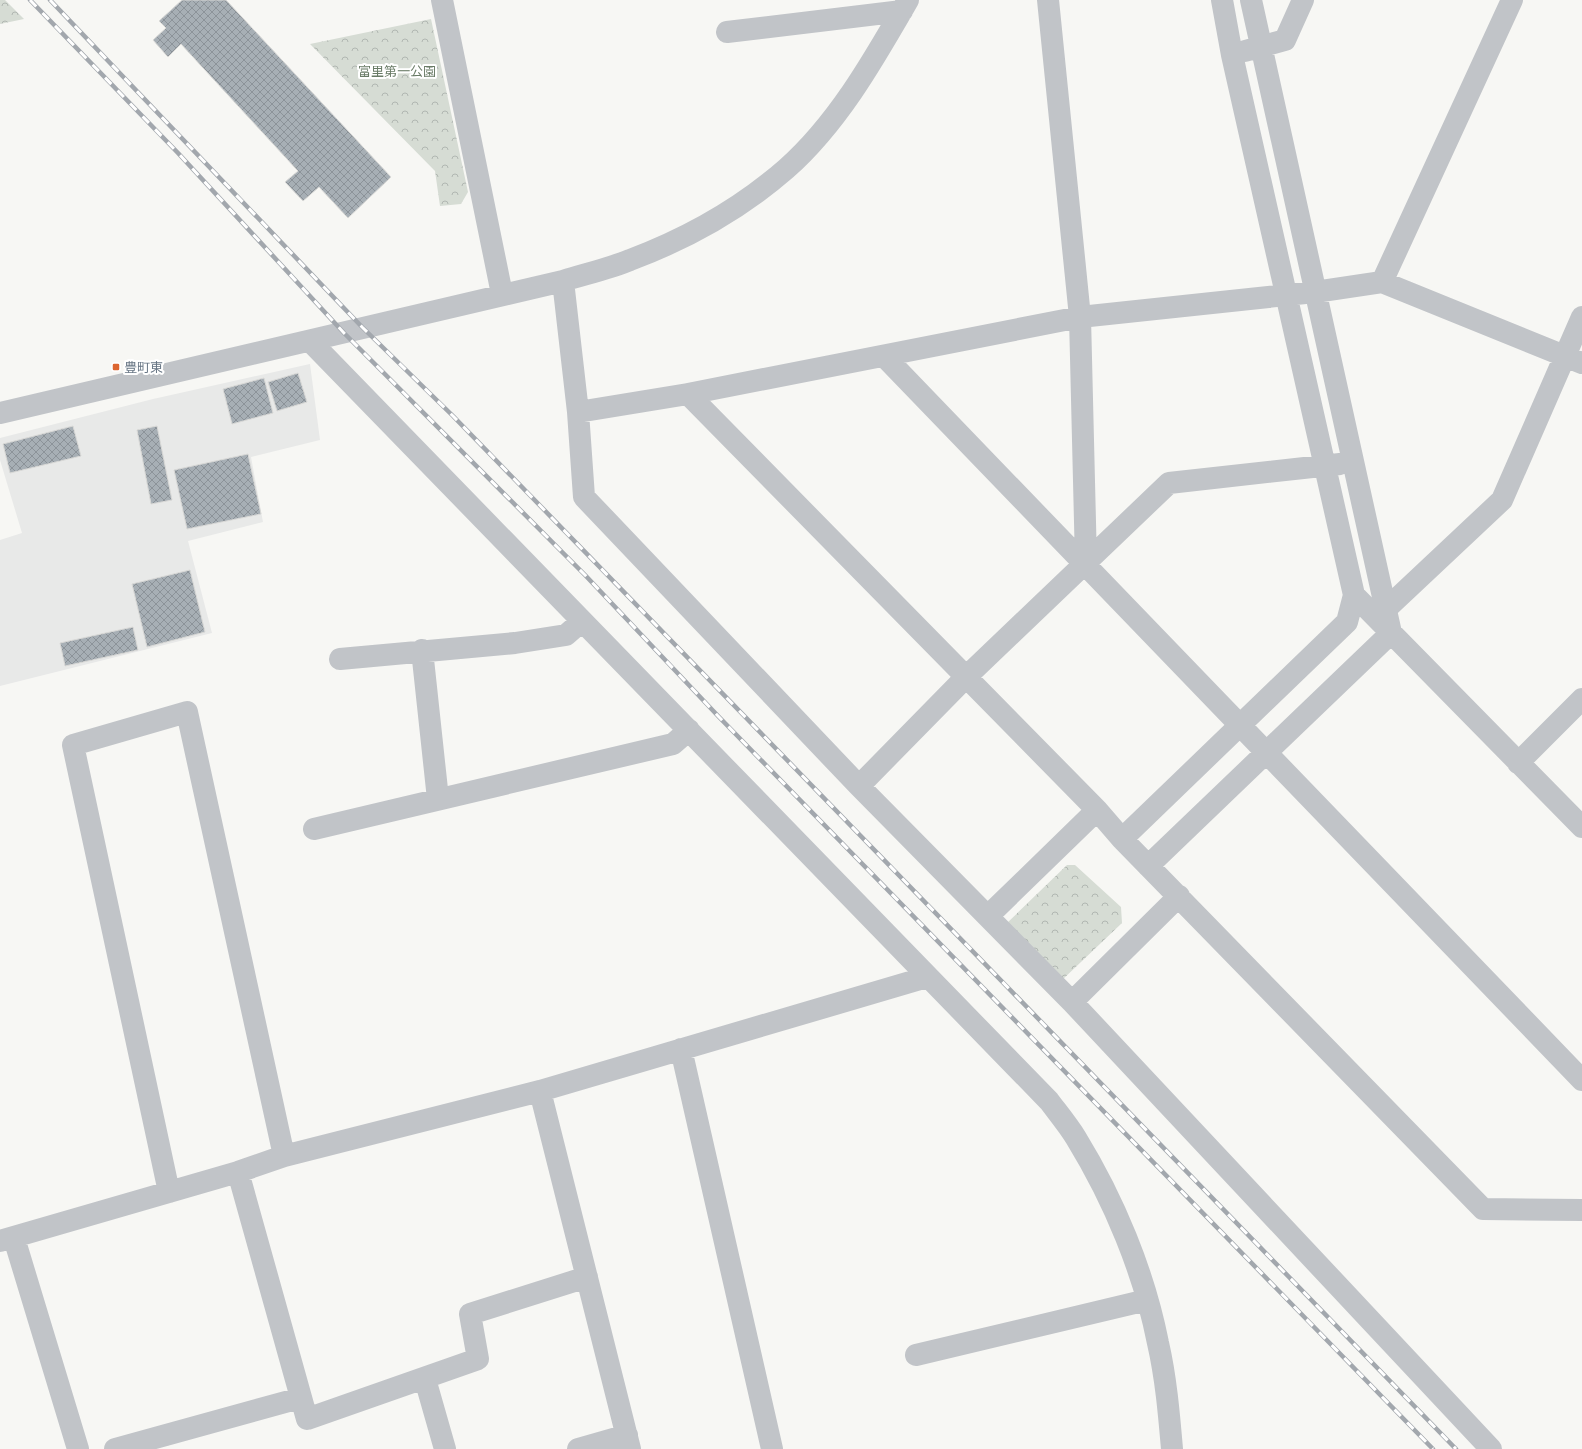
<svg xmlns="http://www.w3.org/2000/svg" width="1582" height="1449" font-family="'Open Sans','Noto Sans JP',sans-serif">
  <defs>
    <pattern id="park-crowns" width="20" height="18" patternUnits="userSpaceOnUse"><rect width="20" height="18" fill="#d6dcd4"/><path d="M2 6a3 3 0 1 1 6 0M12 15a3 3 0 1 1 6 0" fill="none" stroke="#b1b7b2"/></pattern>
    <pattern id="building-cross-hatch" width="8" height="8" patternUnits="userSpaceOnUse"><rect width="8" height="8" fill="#a7afb5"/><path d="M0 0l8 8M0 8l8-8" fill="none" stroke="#8c9399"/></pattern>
  </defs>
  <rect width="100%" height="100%" fill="#f7f7f4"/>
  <path fill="#e8e9e8" d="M310 364 320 440 251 457 263 522 188 541 212 633 0 686V540L22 533 0 460V438L153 399Z"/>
  <path fill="url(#park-crowns)" d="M0 0H5L24 19 0 24Z
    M431 19 468 192 461 204 440 206 435 171 310 44Z
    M1067 865H1075L1121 907 1122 923 1061 981 1006 924Z"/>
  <path fill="url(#building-cross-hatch)" stroke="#d9d9d7" d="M182 0H226L391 177 348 218 319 187 303 201 285 182 298 171 181 44 168 57 153 40 166 28 159 21Z
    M298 373 307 402 277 411 268 382Z
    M264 378 273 413 232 424 223 389Z
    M73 426 81 456 10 473 3 444Z
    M157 426 172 500 151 504 137 430Z
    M248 454 261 514 187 529 174 470Z
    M190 570 205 632 147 647 132 584Z
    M133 627 138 650 65 666 60 643Z"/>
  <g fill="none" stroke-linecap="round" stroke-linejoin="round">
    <path stroke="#c1c4c8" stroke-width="22" d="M442 0 502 294
      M1048 0 1080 317 1086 563
      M727 32 902 11
      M1245 51 1285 40 1303 0
      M563 281 578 412 584 497 859 786 1072 1002 1491 1449
      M1382 282 1512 0
      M310 341 1049 1101C1058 1113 1068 1125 1076 1138 1114 1200 1144 1272 1158 1343 1166 1378 1169 1414 1172 1449
      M884 356 1582 1080
      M688 394 1097 810 1122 839 1483 1209 1582 1210
      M578 412 688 394 1080 317 1315 292 1382 282 1582 363
      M0 413 563 281C585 274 608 269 630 260 686 239 740 209 786 169 838 123 874 59 908 0
      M1354 595 1582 827
      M1386 609 1502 500 1582 317
      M422 650 438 799
      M340 659 515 643 566 635 582 621
      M1518 763 1582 699
      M859 786 965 678 1169 483 1340 464
      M314 829 673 744 689 730
      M1122 839 1347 622 1354 595 1232 55 1222 0
      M1148 866 1391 633 1251 0
      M988 916 1097 810
      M1072 1002 1179 896
      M681 1049 772 1449
      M540 1091 630 1449
      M238 1172 307 1419 478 1359 470 1314 587 1277
      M169 1192 73 745 187 712 284 1156
      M14 1238 78 1449
      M0 1241 238 1172 284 1156 540 1091 927 977
      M916 1355 1147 1300
      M425 1379 445 1449
      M115 1449 300 1398
      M578 1449 627 1435"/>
    <g stroke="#a2a7ad" stroke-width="4.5">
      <path id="rail" d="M30 0 178 153 344 333 585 575 719 717 1433 1449
        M50 0 362 327 453 416 1456 1449"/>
    </g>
    <use href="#rail" stroke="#fff" stroke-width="3" stroke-dasharray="9" stroke-linecap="butt"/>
  </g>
  <rect fill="#dc6530" stroke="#fff" stroke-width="1.5" x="112" y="363" width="8" height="8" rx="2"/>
  <g text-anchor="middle" stroke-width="4" stroke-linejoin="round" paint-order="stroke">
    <g font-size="13" fill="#697b66" stroke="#fff">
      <text x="397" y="76">富里第一公園</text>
    </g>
    <g font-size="13" fill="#677584" stroke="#fff" text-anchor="start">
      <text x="124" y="372">豊町東</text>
    </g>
  </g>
</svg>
